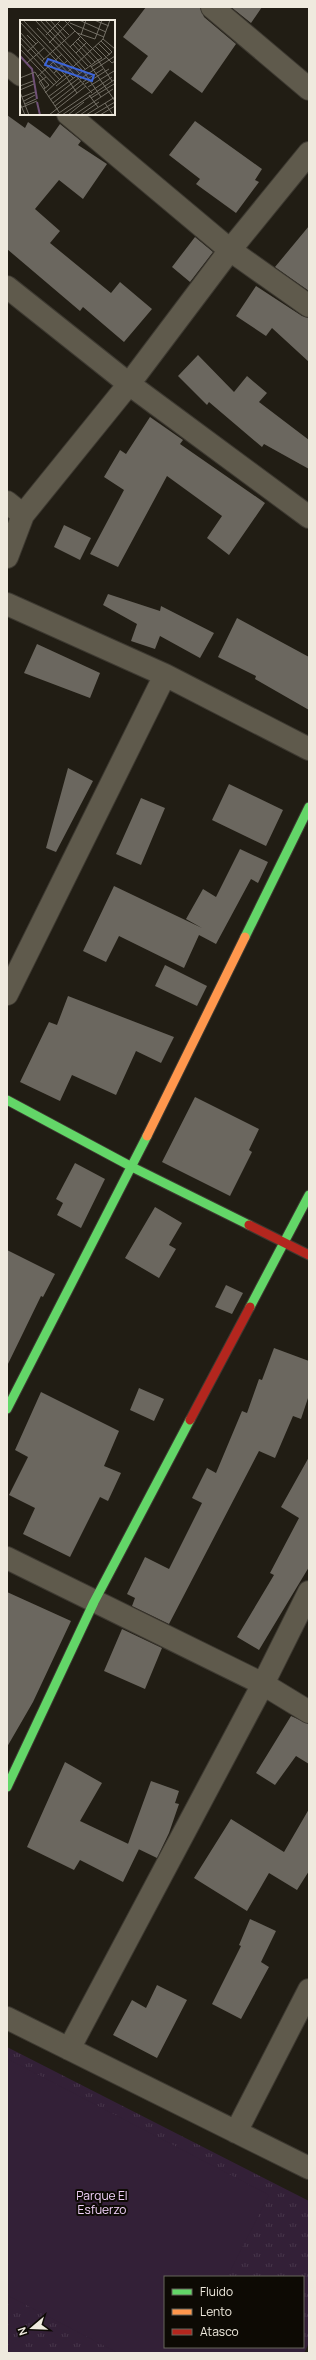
<svg xmlns="http://www.w3.org/2000/svg" width="316" height="2360" font-family="Manrope,sans-serif">
  <defs>
    <pattern id="grass-tufts" width="24" height="20" patternUnits="userSpaceOnUse"><rect width="24" height="20" fill="#332037"/><path d="M3 7l-1-3M5 7V3M7 7l1-3M15 17l-1-3M17 17v-4M19 17l1-3" fill="none" stroke="#47364a"/></pattern>
  </defs>
  <rect width="100%" height="100%" fill="#211d14"/>
  <path fill="url(#grass-tufts)" fill-rule="evenodd" d="M7 2047 309 2201V2343L304 2353H7ZM165 2277H303V2347H165Z"/>
  <path fill="#332037" d="M8 2059 269 2195 227 2277H165V2347H191L188 2353H118L7 2295Z"/>
  <path fill="#6b675f" d="M146 7H200L204 17 236 44 202 93 170 70 152 94 131 79 148 56 123 37Z
    M231 7H262L251 23Z
    M7 115 25 128 28 122 50 138 60 124 81 141 78 145 107 164 83 199 59 180 35 209 60 231 50 243 111 293 120 282 152 309 124 342 83 307 80 311 7 249Z
    M195 121 262 169 255 180 259 182 236 213 196 184 200 179 169 155Z
    M309 226V291L275 267Z
    M195 237 213 252 190 282 172 267Z
    M256 286 302 316 309 318V362L272 328 266 336 236 316Z
    M198 355 234 392 247 376 267 393 259 402 309 440V469L264 444 262 447 209 402 207 405 178 376Z
    M150 417 183 440 180 444 265 503 229 555 207 538 222 516 167 476 118 567 90 554 124 490 104 477 120 450 126 454Z
    M64 525 91 538 80 560 54 547Z
    M108 594 160 611 161 606 214 633 200 658 160 636 155 649 131 641 137 624 103 605Z
    M237 618 309 657V710L255 679 256 676 218 657Z
    M37 644 100 673 90 698 24 673Z
    M68 768 93 781 56 852 46 848Z
    M229 784 283 810 266 846 212 820Z
    M141 798 165 808 141 865 116 854Z
    M240 849 268 862 258 883 251 879 216 944 199 935 184 968 119 936 106 962 83 951 114 886 202 928 186 919 203 889 216 897Z
    M165 965 207 986 197 1006 155 986Z
    M68 996 174 1037 161 1063 136 1051 116 1095 72 1075 60 1101 20 1082 49 1022 57 1025Z
    M195 1097 259 1129 249 1150 252 1152 230 1196 162 1162Z
    M75 1163 105 1179 81 1228 57 1215 63 1203 56 1199Z
    M155 1207 182 1223 169 1245 176 1249 159 1278 125 1258Z
    M7 1250 55 1274 43 1297 41 1296 7 1366Z
    M226 1285 243 1293 232 1314 215 1307Z
    M274 1348 309 1361V1395L301 1419 293 1416 275 1458 259 1451 169 1624 132 1606 135 1598 127 1594 145 1557 169 1569 202 1503 192 1498 207 1468 216 1473 242 1411 247 1413 259 1379 262 1380Z
    M139 1388 164 1399 154 1421 130 1410Z
    M41 1392 119 1431 104 1466 121 1473 108 1501 100 1497 70 1557 23 1534 35 1508 9 1495 28 1457 15 1450Z
    M309 1457V1567L259 1650 237 1637 274 1575 270 1573 299 1518 281 1507Z
    M7 1592 71 1621 33 1702 7 1747Z
    M122 1629 162 1648 145 1689 104 1671Z
    M291 1716 309 1724V1764L296 1756 275 1785 256 1773Z
    M65 1762 102 1783 80 1821 139 1849 123 1882 80 1860 74 1870 27 1847Z
    M151 1781 179 1791 175 1803 179 1804 169 1833 157 1858 128 1844Z
    M309 1809V1871L297 1890 269 1873 247 1911 194 1878 231 1819 284 1852Z
    M250 1919 276 1931 261 1962 269 1967 241 2019 212 2004 241 1946 239 1945Z
    M157 1985 187 2000 157 2058 113 2035 132 2000 146 2008Z"/>
  <g fill="none" stroke-linecap="round" stroke-linejoin="round">
    <g stroke="#3d3931" stroke-width="24">
      <path id="street" d="M212 7 309 89
        M7 63 21 75
        M68 114 230 250 309 306
        M7 287 129 384 309 517
        M7 502 23 515
        M7 557 23 515 129 384 230 250 309 153
        M7 604 165 675 309 749
        M7 994 165 675
        M7 1558 263 1684 309 1712
        M7 2018 309 2168
        M69 2049 263 1684 309 1592
        M236 2132 309 1990"/>
    </g>
    <g stroke="#3d3931" stroke-width="11">
      <path id="fast" d="M245 937 309 807
        M7 1100 132 1167 249 1225
        M250 1307 309 1195
        M7 1409 147 1136
        M7 1787 94 1602 190 1420"/>
    </g>
    <g stroke="#3d3931" stroke-width="11">
      <path id="slow" d="M147 1136 245 937"/>
    </g>
    <g stroke="#3d3931" stroke-width="11">
      <path id="jam" d="M249 1225 309 1255
        M190 1420 250 1307"/>
    </g>
    <use href="#street" stroke="#5f5a4c" stroke-width="22"/>
    <use href="#fast" stroke="#63d668" stroke-width="9"/>
    <use href="#slow" stroke="#ff974d" stroke-width="9"/>
    <use href="#jam" stroke="#b3261e" stroke-width="9"/>
  </g>
  <g text-anchor="middle" stroke-width="4" stroke-linejoin="round" paint-order="stroke">
    <g font-size="12" fill="#f2d2fb" stroke="#0d0a04">
      <text x="102" y="2200">Parque El<tspan x="102" dy="14">Esfuerzo</tspan></text>
    </g>
  </g>
  <g transform="translate(20 20)">
    <rect width="95" height="95" fill="#211d14"/>
    <path fill="none" stroke="#705177" stroke-width="2" d="M0 36 12 49 17 79M17 82 20 95"/>
    <path fill="none" stroke="#736f65" stroke-width="1" d="M3 0 72 73M15 0 64 52 81 77M20 0 65 49M25 0 68 46M30 0 46 18M44 0 82 38M59 0 86 12M74 0 89 6M0 2 53 58M50 3 84 17M38 4 49 15M17 8 60 54M0 12 24 39M57 13 75 19 82 0M7 15 16 24M26 15 41 0M61 15 66 0M0 17 40 60M83 19 95 29M55 21 75 42M81 21 92 32 87 36M0 23 37 63M29 23 51 0M78 23 90 35M53 24 71 44M50 27 61 16M0 29 34 65M7 32 18 22M56 33 67 22M95 36 89 40 92 43 95 41M82 38 78 40 92 61M22 41 55 11M33 42 45 55M7 43 24 28M31 45 42 57M70 45 95 81M71 47 87 37M34 53 48 40M20 55 29 65 24 69M45 55 57 73M17 57 42 34M26 57 19 62 39 92M0 58 15 52 25 68M60 59 89 40 75 26M63 62 83 49M65 64 89 49M0 66 13 61M36 66 50 55M68 67 94 51M0 70 14 64M0 72 9 95M25 73 83 19 90 0M69 75 78 87M2 77 15 72M28 77 78 40 58 19M71 78 94 64M30 80 59 58M4 81 15 75M0 83 5 95M33 83 61 61M85 83 93 95M5 84 16 79M35 86 64 63M0 88 17 81M29 95 66 66M36 95 92 57M42 95 94 60M48 95 64 82M54 95 93 69M60 95 79 82M66 95 95 77M73 95 95 82M80 95 95 86"/>
    <path fill="#3c65d9" fill-opacity="0.15" stroke="#3c65d9" stroke-width="2" d="M28 39 74 55 72 61 25 45Z"/>
    <rect width="95" height="95" fill="none" stroke="#efeade" stroke-width="2"/>
  </g>
  <rect width="316" height="2360" fill="none" stroke="#efeade" stroke-width="16"/>
  <rect x="164" y="2276" width="140" height="72" fill="#0d0a04" stroke="#67645b"/>
  <rect x="172" y="2289" width="20" height="6" fill="#63d668" stroke="#67645b"/>
  <text x="200" y="2296" font-size="12" fill="#efeade">Fluido</text>
  <rect x="172" y="2309" width="20" height="6" fill="#ff974d" stroke="#67645b"/>
  <text x="200" y="2316" font-size="12" fill="#efeade">Lento</text>
  <rect x="172" y="2329" width="20" height="6" fill="#b3261e" stroke="#67645b"/>
  <text x="200" y="2336" font-size="12" fill="#efeade">Atasco</text>
  <g transform="translate(32 2328) rotate(251)" stroke="#0d0a04" stroke-width="3" paint-order="stroke">
  <path d="M0-3L7 15L0 10L-7 15Z" fill="#efeade"/>
  <text y="-6" font-size="11" font-weight="bold" text-anchor="middle" fill="#efeade">N</text>
  </g>
</svg>
